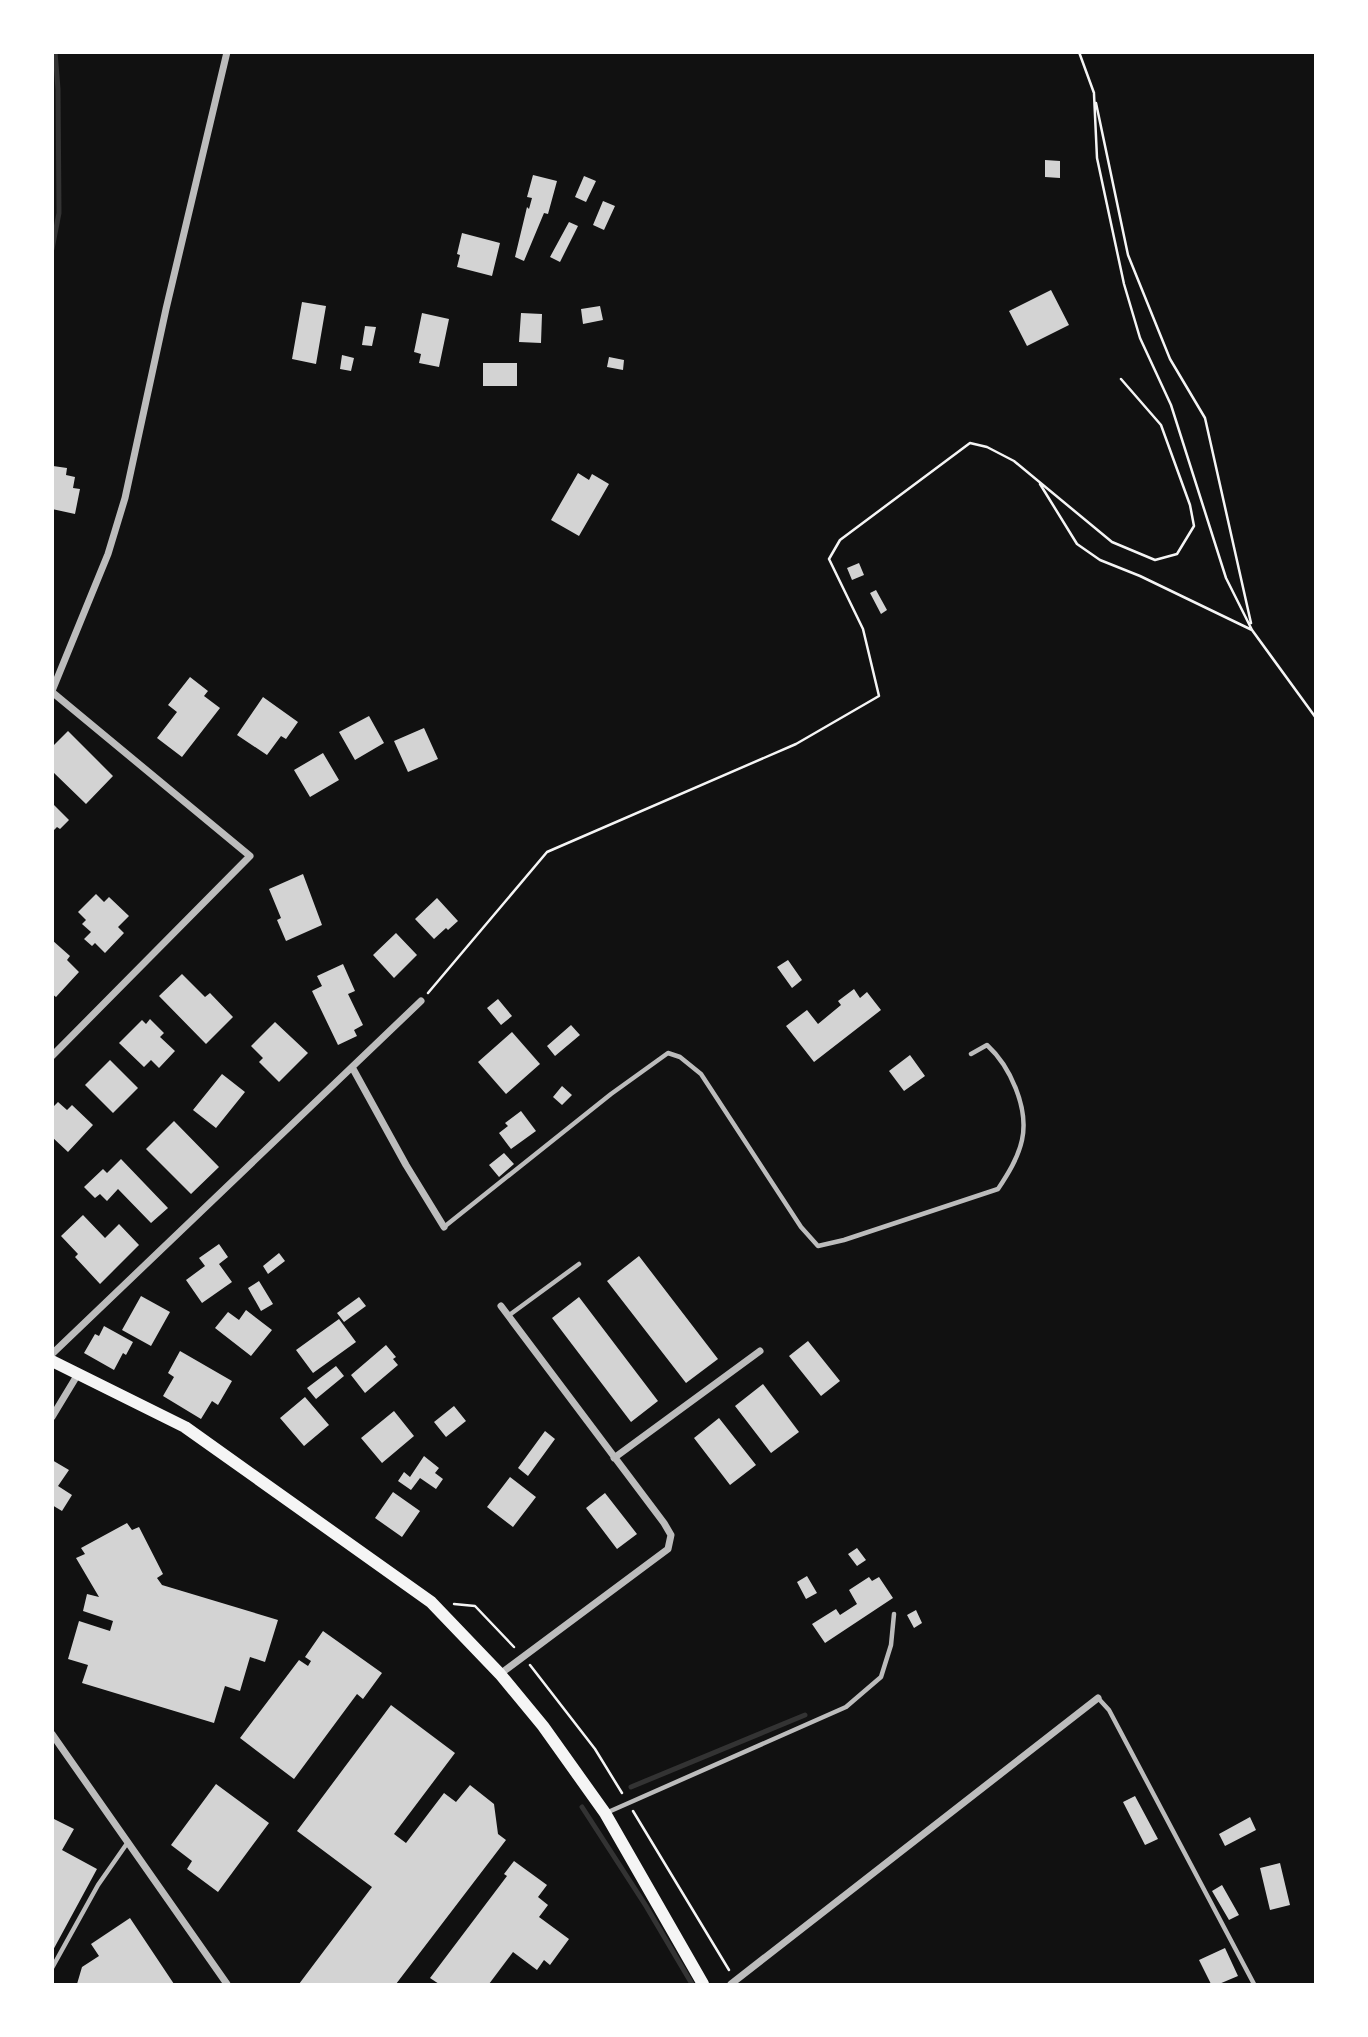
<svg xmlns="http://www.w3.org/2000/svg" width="1368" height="2037" font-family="Figtree,sans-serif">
  <rect width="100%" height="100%" fill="#111"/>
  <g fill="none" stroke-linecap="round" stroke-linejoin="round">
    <path stroke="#333" stroke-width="5" d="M52 249 59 213 58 89 55 52
      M631 1787 805 1715
      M582 1807 646 1906 692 1984"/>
  </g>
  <path fill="#d3d3d3" d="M1045 160 1060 161V178L1045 177Z
    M533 175 557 181 548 214 544 213 524 261 515 257 527 207 529 209 532 198 527 197Z
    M584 176 596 181 586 202 575 197Z
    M603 201 615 206 604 230 593 225Z
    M569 222 578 226 560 262 550 257Z
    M462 233 500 243 492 276 457 267 460 255 457 254Z
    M1051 290 1069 325 1027 346 1009 311Z
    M302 302 326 306 316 364 292 359Z
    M600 306 603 320 583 324 581 309Z
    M422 313 449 319 439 367 419 363 421 354 414 352Z
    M521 313 542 314 541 343 519 342Z
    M365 326 376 327 372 346 362 345Z
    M342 355 354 358 351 371 340 369Z
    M609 357 624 360 623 370 607 367Z
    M483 363H517V386H483Z
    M53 466 67 468 66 475 75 477 73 488 80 489 75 514 52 509Z
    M578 473 589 480 592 474 609 484 579 536 551 520Z
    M859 563 864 575 852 580 847 568Z
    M876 590 887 610 881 614 870 593Z
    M190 677 208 691 204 696 220 708 182 757 157 738 177 712 168 705Z
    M263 697 298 722 286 739 281 736 267 755 237 735Z
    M369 716 384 743 355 760 339 732Z
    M424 728 438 759 408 772 394 741Z
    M68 731 113 776 86 804 52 771V747Z
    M323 753 339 780 310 797 294 770Z
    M52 803 69 820 60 829 57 827 52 832Z
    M303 874 322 925 286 941 277 920 281 918 269 889Z
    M96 894 104 902 109 897 129 916 118 927 124 933 105 953 95 943 92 946 84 939 91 932 82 924 86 920 78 912Z
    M437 898 458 921 448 930 446 928 434 939 415 919Z
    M396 933 417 955 394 978 373 955Z
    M52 940 70 956 67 960 79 972 56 997 52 994Z
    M788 960 802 980 792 988 777 967Z
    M343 964 355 991 348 994 363 1025 354 1030 357 1036 338 1045 312 991 322 986 317 976Z
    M182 974 205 997 210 993 233 1017 206 1044 159 996Z
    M854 989 860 998 867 992 881 1010 814 1062 786 1026 807 1010 818 1024 841 1005 838 1001Z
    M498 999 512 1016 501 1025 487 1008Z
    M150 1019 164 1033 160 1037 175 1051 159 1068 151 1060 144 1067 119 1043 142 1020 146 1024Z
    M275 1022 308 1053 279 1082 259 1062 263 1058 251 1046Z
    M571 1025 580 1035 555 1056 547 1046Z
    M512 1032 540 1064 506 1094 478 1062Z
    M910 1055 925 1076 904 1091 889 1071Z
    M110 1060 138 1088 113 1113 85 1085Z
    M222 1074 245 1092 216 1128 193 1110Z
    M562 1086 572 1095 562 1105 553 1097Z
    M58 1102 67 1110 72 1105 93 1125 68 1152 52 1137V1108Z
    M521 1111 536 1131 511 1149 499 1133 508 1126 505 1123Z
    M174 1121 219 1167 191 1194 146 1149Z
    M504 1153 514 1164 499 1177 489 1165Z
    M121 1159 168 1208 151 1223 118 1189 107 1201 100 1194 95 1198 84 1187 103 1169 107 1173Z
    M83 1215 105 1238 119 1224 139 1245 100 1284 75 1257 78 1254 61 1236Z
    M219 1244 228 1257 219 1264 232 1282 202 1303 186 1280 205 1266 199 1258Z
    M279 1253 285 1261 268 1274 263 1266Z
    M639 1256 718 1359 686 1383 607 1281Z
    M259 1281 273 1304 261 1311 248 1288Z
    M141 1296 170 1312 151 1346 122 1330Z
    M359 1297 366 1306 344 1322 337 1313Z
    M579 1297 658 1401 631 1422 552 1318Z
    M246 1310 272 1330 251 1356 215 1328 228 1312 239 1320Z
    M339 1319 356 1342 313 1373 296 1350Z
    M104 1326 133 1342 126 1355 123 1353 114 1370 84 1353 95 1334 99 1336Z
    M808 1341 840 1381 821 1396 789 1356Z
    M386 1345 396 1357 393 1359 398 1365 365 1393 351 1375Z
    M180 1351 232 1381 218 1405 212 1401 201 1419 163 1396 174 1377 168 1373Z
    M336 1366 344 1376 316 1399 307 1388Z
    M763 1384 799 1432 771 1453 735 1406Z
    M305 1397 329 1425 304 1446 280 1418Z
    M454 1406 466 1421 446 1437 434 1422Z
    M394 1411 414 1436 382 1463 361 1438Z
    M719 1418 756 1465 730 1485 694 1438Z
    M545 1431 555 1439 528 1476 518 1468Z
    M424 1456 439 1468 435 1473 443 1479 436 1489 420 1478 411 1490 398 1481 404 1472 410 1477Z
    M52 1460 69 1470 58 1486 72 1495 62 1511 52 1505Z
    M510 1477 536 1497 513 1527 487 1507Z
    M393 1492 420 1511 402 1537 375 1518Z
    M605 1493 637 1534 617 1549 586 1508Z
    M127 1523 132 1530 139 1527 163 1574 157 1578 162 1585 278 1620 265 1662 250 1657 240 1691 225 1686 214 1723 82 1683 88 1665 68 1659 79 1621 110 1631 113 1621 83 1611 87 1594 99 1597 76 1558 85 1554 81 1548Z
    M857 1548 866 1560 857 1566 848 1554Z
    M807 1576 817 1593 806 1599 797 1582Z
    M869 1577 872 1581 879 1577 893 1598 825 1643 812 1624 836 1609 840 1615 857 1604 849 1590Z
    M916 1610 922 1623 914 1628 907 1615Z
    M323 1631 382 1673 363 1699 357 1694 294 1779 240 1738 299 1660 308 1666 311 1661 305 1657Z
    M391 1705 455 1753 394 1834 406 1843 444 1793 456 1802 470 1785 494 1804 498 1834 506 1840 396 1984H299L372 1887 297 1831Z
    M216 1784 269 1823 218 1892 187 1869 192 1861 171 1845Z
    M1135 1796 1158 1839 1145 1845 1123 1802Z
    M1250 1817 1256 1830 1225 1846 1219 1834Z
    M52 1818 74 1829 62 1850 97 1869 52 1952Z
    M514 1861 547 1885 538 1897 548 1905 539 1917 569 1939 550 1965 544 1960 537 1970 513 1952 489 1984H439L430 1978 507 1876 504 1874Z
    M1280 1863 1290 1905 1270 1910 1260 1868Z
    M1222 1885 1239 1915 1229 1920 1212 1891Z
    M130 1918 174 1984H77L82 1967 99 1956 91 1944Z
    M1225 1948 1238 1976 1219 1984H1211L1199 1960Z"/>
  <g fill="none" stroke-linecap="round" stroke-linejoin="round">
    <path stroke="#f5f5f5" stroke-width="2.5" d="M1079 52 1094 93
      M1094 94 1097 158 1124 284 1140 338 1171 405 1226 578 1252 630 1316 718
      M1096 103 1128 255 1170 359 1205 418 1251 623
      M1040 484 1077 544 1100 560 1140 576 1252 630
      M428 993 547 852 796 744 879 696 863 629 829 559 840 540 970 443 987 447 1014 461 1112 542 1155 560 1177 554 1194 526 1190 505 1161 425 1121 379
      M454 1604 475 1606 514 1647
      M530 1665 595 1749 622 1793
      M633 1811 729 1970"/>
    <path stroke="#bcbcbc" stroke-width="4.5" d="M444 1227 611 1094 668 1053 680 1057 701 1074 801 1227 818 1246 844 1240 998 1189C1008 1174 1018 1158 1022 1140 1029 1108 1010 1066 987 1045L971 1054
      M508 1316 579 1264
      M1098 1698 1109 1710 1254 1984
      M606 1813 846 1707 881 1677 891 1645 894 1614
      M52 1968 98 1885 128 1842"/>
    <path stroke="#bcbcbc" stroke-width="7" d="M52 691 108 554 125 498 166 309 227 52
      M52 692 250 856 52 1056
      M352 1067 406 1165 444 1227
      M52 1354 421 1001
      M52 1417 78 1374
      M614 1458 760 1351
      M500 1674 668 1549 671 1535 664 1523 501 1306
      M52 1734 227 1984
      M731 1984 1098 1698"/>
    <path stroke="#f5f5f5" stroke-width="12" d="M52 1361 185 1427 431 1602 500 1674 543 1726 605 1813 703 1984"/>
  </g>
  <rect width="1368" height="2037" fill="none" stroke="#ffffff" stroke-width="108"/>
</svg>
